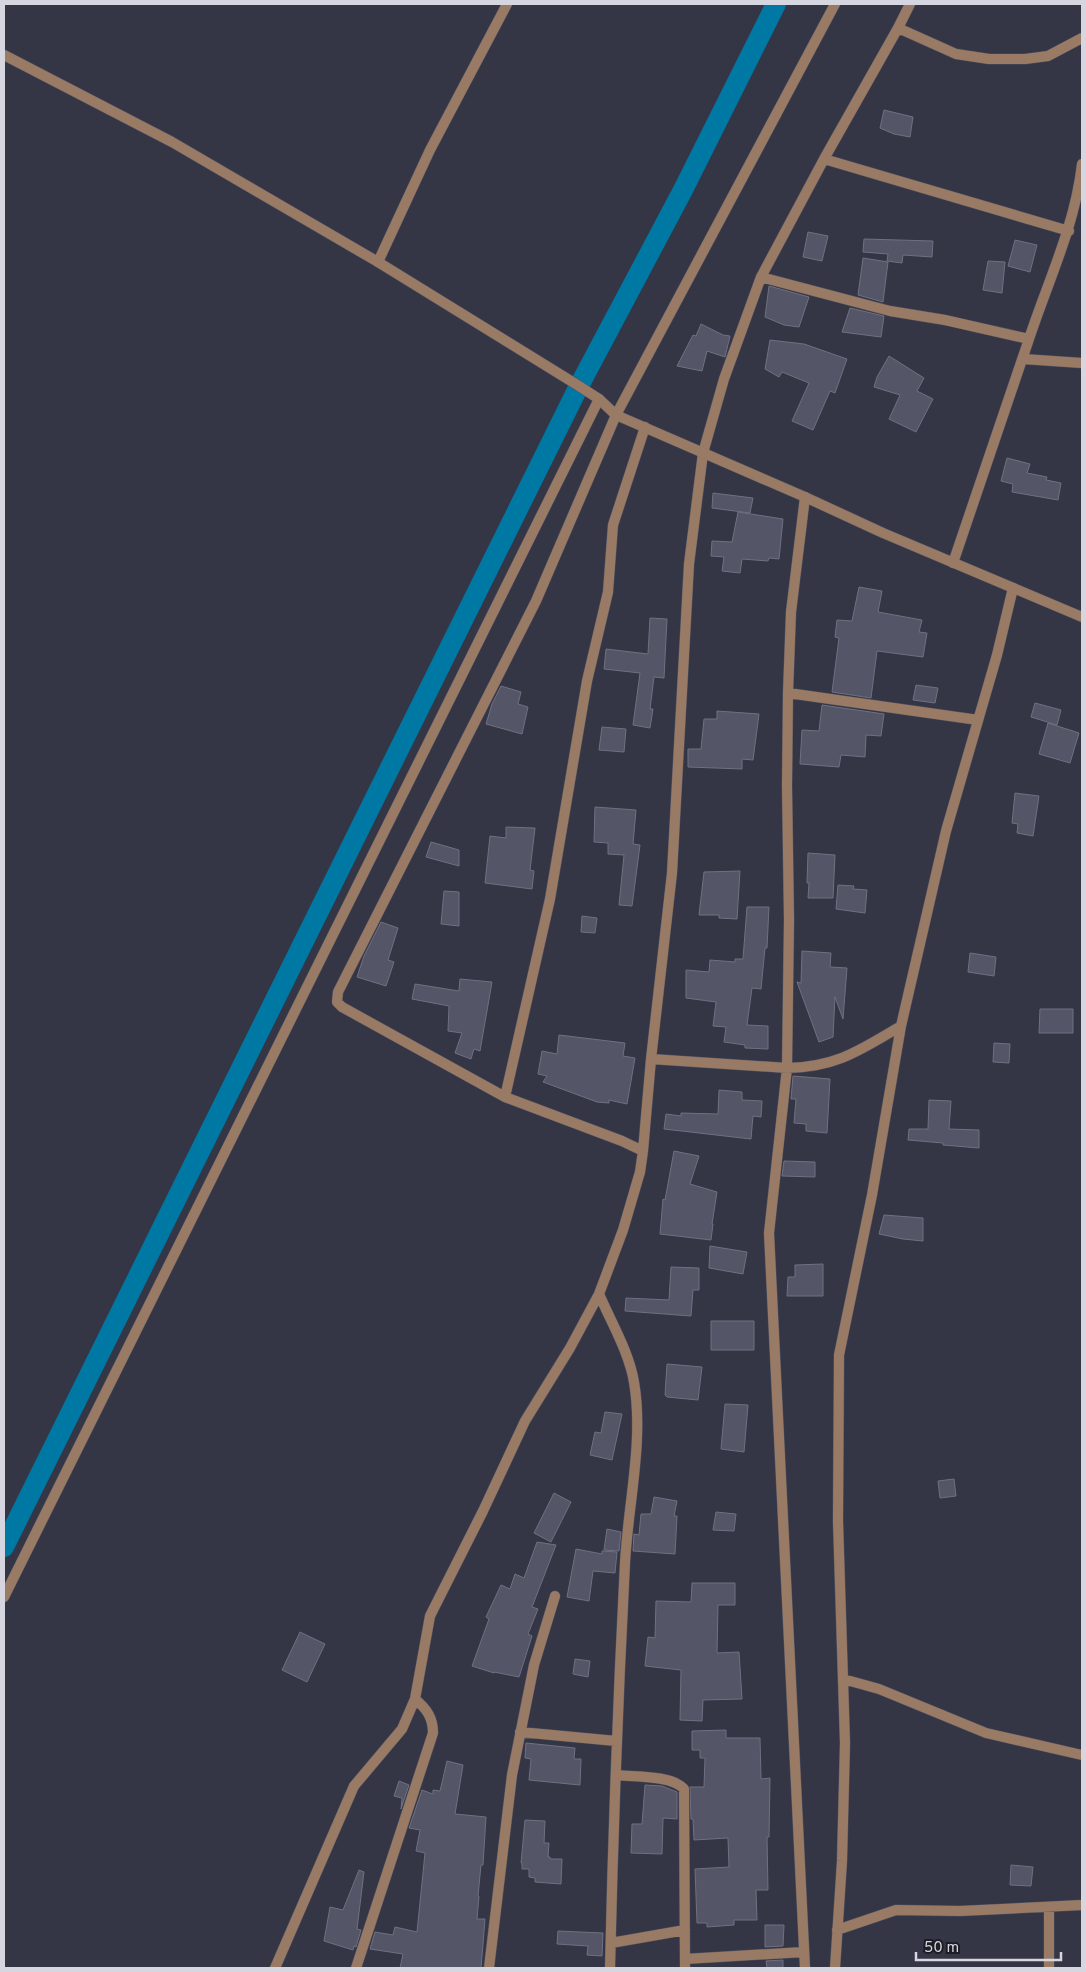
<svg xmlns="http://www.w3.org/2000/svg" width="1086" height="1972" font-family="Overpass,sans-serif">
  <rect width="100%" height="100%" fill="#343545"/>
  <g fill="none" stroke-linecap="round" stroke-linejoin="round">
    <path stroke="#0078a4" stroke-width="20" d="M4 1547 579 386 683 190 776 4"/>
  </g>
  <path fill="#545667" stroke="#6f7082" d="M884 110 913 117 910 137 894 134 880 128Z
    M808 232 828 236 822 261 803 257Z
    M864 239 933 241 932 257 903 255 902 263 887 261 888 254 863 252Z
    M1015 240 1037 245 1030 272 1008 266Z
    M863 258 888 262 883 302 858 295Z
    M988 261 1005 262 1002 293 983 290Z
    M769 286 809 297 799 327 784 325 765 317Z
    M850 308 884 316 881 337 842 332Z
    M701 324 723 335 730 336 725 357 707 351 702 371 677 366 693 335 696 336Z
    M770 340 804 344 847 359 835 393 830 391 813 430 792 421 809 383 782 372 779 377 765 369Z
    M889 356 924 378 917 391 933 399 916 432 889 419 900 395 874 387 877 377Z
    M1007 458 1030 464 1027 473 1047 477 1046 480 1061 483 1058 500 1012 492 1013 484 1001 481Z
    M713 493 753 498 750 513 712 508Z
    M738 512 783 519 779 559 769 558 768 561 742 559 740 573 722 571 724 557 711 556 712 541 732 542Z
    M859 587 882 591 878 612 922 620 919 632 927 633 923 657 877 651 871 698 832 692 839 638 835 637 837 620 852 621Z
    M650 618 667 619 664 678 654 677 650 709H653L650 728 633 725 640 673 604 669 606 649 648 654Z
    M916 685 938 688 935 703 913 700Z
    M501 686 521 692 518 704 528 707 522 734 486 724 492 704Z
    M1035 703 1061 710 1057 725 1031 717Z
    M822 705 884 714 881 736 866 735 865 757 841 755 839 767 800 764 802 730 819 731Z
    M717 711 759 714 753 760 742 759V769L688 767V749H701L704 719H717Z
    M1048 723 1079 733 1070 763 1039 754Z
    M602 727 626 729 624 752 599 750Z
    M1015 793 1039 796 1033 836 1017 833 1018 824 1012 823Z
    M595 807 636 810 633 844 640 845 632 906 619 905 624 855 608 854V843L594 842Z
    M506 827 535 828 530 870 534 871 532 889 485 883 490 836 506 838Z
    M431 842 459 850V866L426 857Z
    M808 853 835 855 833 898H808L809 883H807Z
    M740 871 737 919 719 918V915H699L704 872Z
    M838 885 854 886 853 889 867 890 865 913 836 909Z
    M444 891 459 892V926L441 924Z
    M747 907H769L767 948H765L761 989 752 988 747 1025 768 1026V1049L745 1048V1045L724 1042 726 1027 713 1026 716 1002 686 998V970L709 972 710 960 735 962V959H743Z
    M582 916 597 918 595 933 581 932Z
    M381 922 398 928 388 960 394 962 386 986 357 977 364 956Z
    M802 951 831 953 830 967 847 968 843 1019 835 997 833 1037 819 1042 797 982 801 983Z
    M970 953 996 957 994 976 968 972Z
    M460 979 492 982 480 1051 474 1049 471 1059 455 1053 462 1033 448 1031 449 1006 412 999 415 984 459 991Z
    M1040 1009H1073V1033H1039Z
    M559 1035 625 1043 623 1056 635 1058 627 1104 609 1100V1103L597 1102 543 1082 547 1076 538 1074 542 1051 557 1054Z
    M994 1043 1010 1044 1009 1063 993 1062Z
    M793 1076 830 1079 827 1133 806 1131V1124L794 1123 796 1099H791Z
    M719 1090 742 1092V1100L762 1101 761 1117 753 1116 751 1139 664 1129 666 1114 681 1116V1113L718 1114Z
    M929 1100 951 1101 949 1129 979 1130V1148L943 1145V1143L908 1140 909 1129H928Z
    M674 1151 699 1156 690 1184 717 1192 712 1224H713L711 1240 660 1234 663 1199 665 1200Z
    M784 1161 815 1162V1177L782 1176Z
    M884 1215 923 1218V1241L903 1239 879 1234Z
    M710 1246 747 1252 743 1274 709 1268Z
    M823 1264V1296H787L788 1277H795V1265Z
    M671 1267 699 1268V1290H693L691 1316 625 1311 626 1298 669 1300Z
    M711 1321H754V1350H711Z
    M667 1364 702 1367 698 1400 667 1397 665 1395Z
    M725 1404 748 1405 744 1452 721 1449Z
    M605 1412 622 1414 612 1460 590 1455 595 1432 601 1433Z
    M954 1479 956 1496 940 1498 938 1481Z
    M554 1493 571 1502 551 1542 534 1533Z
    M654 1497 677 1501 674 1516H677L675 1554 633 1551 634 1534 639 1535 641 1514H651Z
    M716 1512 736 1514 734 1531 713 1530Z
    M607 1529 621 1532 619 1551 604 1550Z
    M537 1542 556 1545 532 1607 538 1609 528 1634 532 1636 519 1677 494 1672V1673L472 1666 489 1619 486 1617 501 1585 510 1589 515 1574 524 1578Z
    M576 1549 602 1554V1551L617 1552 615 1573 593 1571 589 1601 567 1597Z
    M692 1583H735V1605H718L717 1653 739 1652 742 1699 703 1700 702 1721 680 1720 681 1670 645 1666 648 1637 655 1638 656 1601 691 1602Z
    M300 1632 325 1644 307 1682 282 1670Z
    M575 1659 590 1661 588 1677 573 1674Z
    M726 1730V1738H760L761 1779 770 1778 769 1837H767L768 1890H756L757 1920H734V1925L707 1927V1923H697L695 1869 729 1867 728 1838 694 1840 693 1819H691L690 1787H704L705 1758H700V1750H692V1731Z
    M526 1743 575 1748 574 1759H581L580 1785 529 1780 531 1759 525 1758Z
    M447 1761 463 1765 455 1814 486 1817 483 1865H481L478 1896H479L477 1919H485L481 1968H400L403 1954 370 1949 375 1932 393 1935 395 1927 417 1932 425 1853 416 1851 420 1830 409 1828 422 1790 433 1794V1790L440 1791Z
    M399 1781 409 1785 401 1809 402 1798 394 1796Z
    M645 1785 662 1786 677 1792V1819L663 1818 662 1854 631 1853 632 1824H642Z
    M525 1820 545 1821 544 1843H549L548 1857H550V1859H562L561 1884 535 1882V1878L529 1877V1869H522V1863H521Z
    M1011 1865 1033 1867 1031 1886 1010 1885Z
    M359 1870 364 1872 357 1929 361 1930 356 1947 354 1946 353 1950 324 1941 330 1907 343 1910Z
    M765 1925H784L783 1946 765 1947Z
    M558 1931 603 1933 602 1956 587 1955 588 1946 557 1944Z
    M783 1960V1968H767L766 1961Z"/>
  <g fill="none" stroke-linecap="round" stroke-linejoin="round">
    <g stroke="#515261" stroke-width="11">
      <path id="minor" d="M898 28 956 54 989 59H1025L1048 56 1082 38
        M824 159 1069 231
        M378 262 430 150 507 4
        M761 277 890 311 945 320 1029 339
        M1023 359 1082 363
        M805 497 791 612 788 693 787 786 789 920 787 1068 769 1233 805 1968
        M953 563C979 488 1004 413 1029 339 1048 281 1075 226 1082 164
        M788 693 978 720
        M651 1059 787 1068C837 1067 860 1050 901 1026
        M505 1097 550 899 587 681 608 592 613 525 645 427
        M643 1151 622 1141 505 1097 342 1007 337 1002 338 992 536 601 616 415 835 4
        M599 1294C611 1322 629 1352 634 1382 644 1441 628 1504 625 1563 618 1698 613 1833 610 1968
        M4 1597 599 399
        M843 1679 879 1689 986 1733 1082 1755
        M520 1732 616 1741
        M616 1775C634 1777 672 1775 684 1789L685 1968
        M1049 1907V1968
        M837 1930 896 1910 960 1911 1082 1905
        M611 1943 685 1930
        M685 1959 804 1952
        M275 1968 354 1786 402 1729 415 1699 430 1616 483 1511 525 1421 570 1348 599 1294 623 1230 640 1172 643 1151 651 1059 672 873 689 564 703 453 724 379 761 277 824 159 898 28 910 4
        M356 1968 433 1733C433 1718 427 1709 415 1699
        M489 1968 512 1775 534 1665 555 1596
        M835 1968 842 1861 845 1743 838 1521 839 1355 872 1195 901 1026 946 831 997 655 1013 588"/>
    </g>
    <g stroke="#515261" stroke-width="11">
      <path id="tertiary" d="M4 55 172 142 378 262 579 386 599 399 616 415 805 497 883 533 1082 617"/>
    </g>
    <use href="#minor" stroke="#997a64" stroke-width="10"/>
    <use href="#tertiary" stroke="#997a64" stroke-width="10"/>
  </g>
  <rect width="1086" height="1972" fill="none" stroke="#d5d6e0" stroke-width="10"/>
  <path d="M916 1952v8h145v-8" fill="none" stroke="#d5d6e0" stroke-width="2.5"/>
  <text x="924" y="1952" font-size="15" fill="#d5d6e0" stroke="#1d1d24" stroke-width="4" paint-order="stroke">50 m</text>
</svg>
